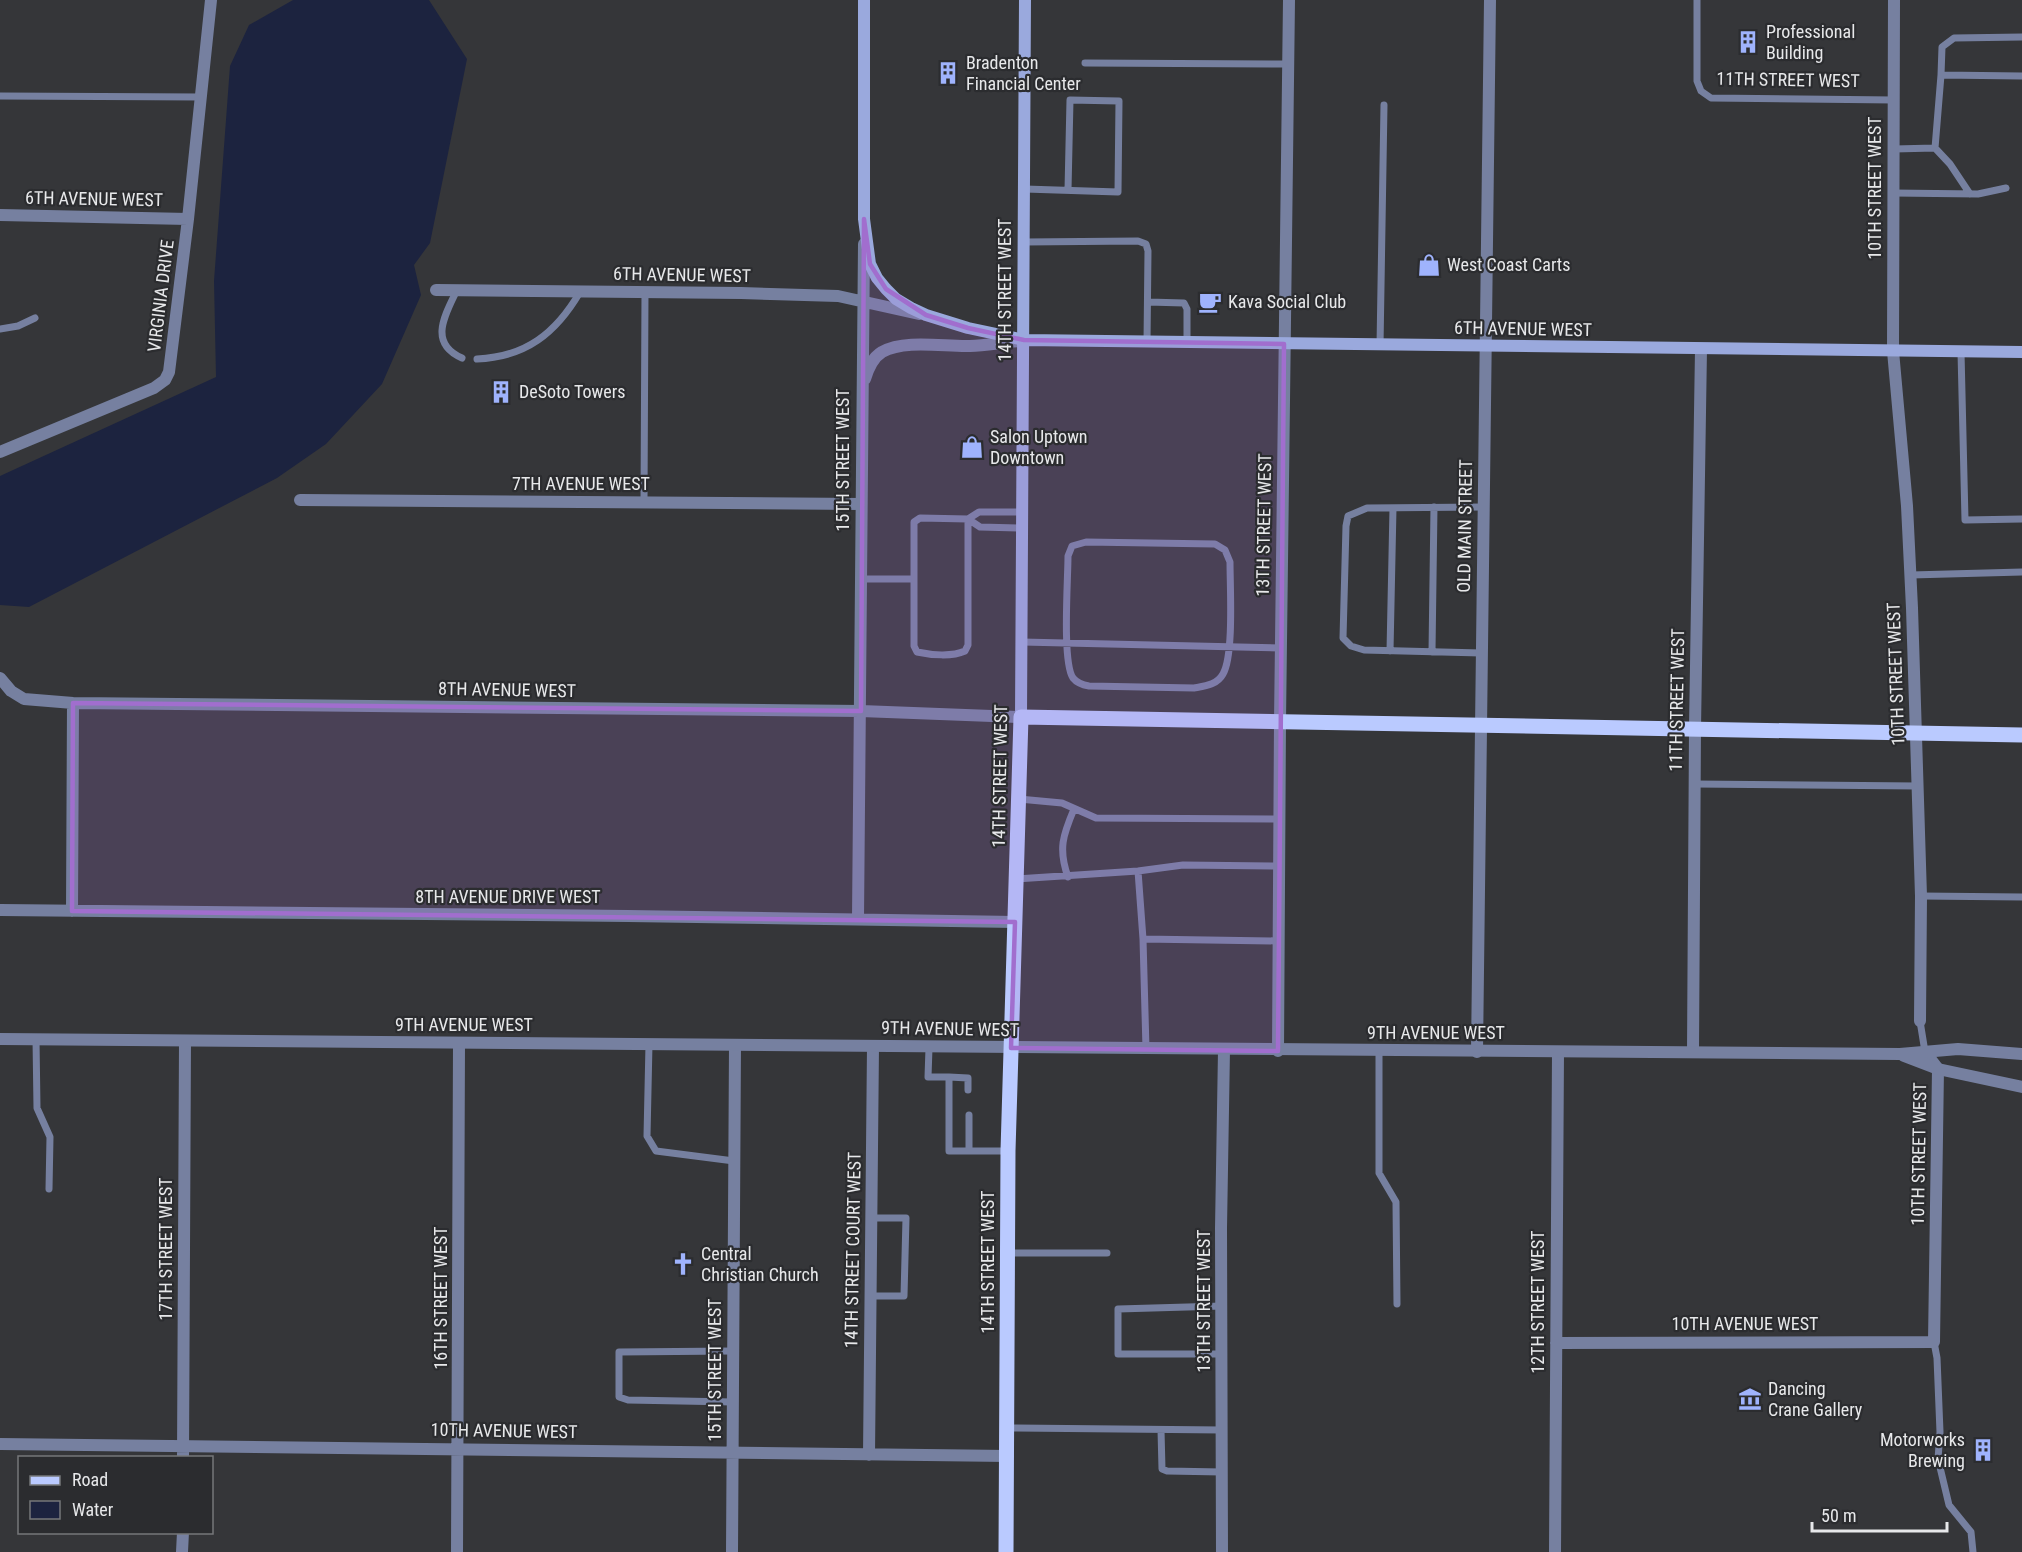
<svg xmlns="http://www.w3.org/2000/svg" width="2022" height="1552" font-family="'Roboto Condensed',sans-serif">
  <rect width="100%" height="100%" fill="#353639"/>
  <path fill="#1c233f" d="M293 0H429L467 59 430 243 414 265 421 295 382 384 326 444 277 478 29 607 0 605V476L216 377 214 281 230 66 249 25Z"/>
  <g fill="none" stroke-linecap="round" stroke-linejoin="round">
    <path stroke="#7680a0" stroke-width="7" d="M1697 0V81L1701 91 1711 98 1894 100
      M1085 63 1288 64
      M1941 75 1942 47 1954 38 2022 37
      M0 96 201 97
      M1935 148 1941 75 2022 76
      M1894 149 1935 148 1950 164 1970 194
      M1025 189 1118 192 1119 101 1070 100 1068 190
      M1893 193 1978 194 2006 188
      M1025 242 1138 241 1146 244 1148 251 1147 342
      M457 290C445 315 428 343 462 358
      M1148 302 1184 303 1187 309V343
      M0 329 18 326 35 318
      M1380 346 1384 105
      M1961 352 1965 520 2022 519
      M477 359C526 357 556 333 580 292
      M644 502 645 292
      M1023 512H979L968 519 980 527 1023 528
      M920 518 968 519V645L965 651C952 657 931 655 917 652L914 646V522Z
      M1086 542 1215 544 1225 550 1230 562C1230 587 1234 655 1223 674 1217 685 1205 686 1194 688L1089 686C1083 685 1077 683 1073 678 1062 662 1068 580 1068 556L1072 546Z
      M1911 575 2022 572
      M861 579H914
      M1022 642 1281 648
      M1390 651 1393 508
      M1432 652 1434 507
      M1481 653 1364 650 1351 646 1343 638 1346 526 1348 516 1367 508 1483 507
      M1694 784 1918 786
      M1019 799 1062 803 1096 818 1279 819
      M1138 871 1143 939 1146 1049
      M1068 877C1058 849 1063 835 1074 809
      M1016 879 1138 871 1183 865 1279 866
      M1921 896 2022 897
      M1143 939 1279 941
      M1920 1021 1925 1052
      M36 1039 37 1108 50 1137 49 1189
      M649 1044 647 1136 656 1151 734 1161
      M929 1048 928 1077H949V1151H1008
      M1379 1051V1173L1396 1202 1397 1304
      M949 1077 968 1078V1090
      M969 1115V1151
      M1008 1253H1107
      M870 1296H904L906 1218H871
      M1222 1306 1118 1309V1354H1222
      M1934 1342 1937 1358 1940 1432 1938 1459 1949 1505 1971 1532 1973 1552
      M733 1351 619 1352V1397L628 1400 733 1402
      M1008 1428 1222 1430
      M1161 1430 1162 1469 1167 1471 1222 1472"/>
    <path stroke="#7680a0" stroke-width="12" d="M1894 0 1893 351 1907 506 1912 608 1921 896 1920 1021
      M0 215 188 219
      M436 290 741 293 838 296 919 314
      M865 379C868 369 872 358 882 352 905 339 945 347 970 346 988 345 1005 342 1022 341
      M0 452 154 388 165 380 169 372 188 219 211 0
      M300 500 861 504
      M0 678 11 691 24 699 73 703 861 711 1021 717
      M0 910 628 916 1015 922
      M72 911 73 703
      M858 919 864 244
      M1278 1051 1280 722 1289 0
      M1477 1052 1490 0
      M1693 1052 1695 729 1701 349
      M1556 1343 1934 1342 1938 1069 1925 1052
      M0 1444 1008 1456
      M869 1455 873 1046
      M183 1458 185 1041
      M182 1552 183 1532
      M457 1552 459 1044
      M732 1552 735 1045
      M1222 1552 1221 1228 1224 1050
      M1555 1552 1558 1052"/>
    <path stroke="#7680a0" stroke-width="12" d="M0 1039 1900 1054 1958 1049 2022 1054
      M1904 1056 1938 1069 2022 1087"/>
    <path stroke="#9aa9dd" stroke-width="12" d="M864 0V219L870 264 877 278 886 289 896 299 911 308 926 315 968 328 1024 340 2022 352
      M1021 717 1025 0"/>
    <path stroke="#bacaff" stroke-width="15" d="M1006 1552 1008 1151 1021 717 2022 735"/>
  </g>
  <path fill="#a16ece" fill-opacity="0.2" stroke="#a16ece" stroke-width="4.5" stroke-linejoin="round" d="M864 219 870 264 886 289 926 315 968 328 1024 340 1284 344 1278 1051 1011 1048 1015 922 72 911 73 703 861 711Z"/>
  <defs>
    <g id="building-bare" transform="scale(1.8)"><path d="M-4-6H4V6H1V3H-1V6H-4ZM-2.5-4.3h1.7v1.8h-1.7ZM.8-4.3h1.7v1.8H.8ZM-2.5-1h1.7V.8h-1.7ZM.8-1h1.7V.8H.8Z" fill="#9fb3fd" stroke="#2b2c2f" stroke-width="2.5" paint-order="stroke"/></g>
    <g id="shop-bare" transform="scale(1.8)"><path d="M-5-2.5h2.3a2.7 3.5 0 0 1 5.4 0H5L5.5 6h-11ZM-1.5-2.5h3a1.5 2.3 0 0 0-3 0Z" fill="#9fb3fd" stroke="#2b2c2f" stroke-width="2.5" paint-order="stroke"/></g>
    <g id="cafe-bare" transform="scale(1.8)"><path d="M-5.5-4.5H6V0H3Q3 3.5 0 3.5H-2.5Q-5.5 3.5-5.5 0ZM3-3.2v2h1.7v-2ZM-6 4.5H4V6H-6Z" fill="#9fb3fd" stroke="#2b2c2f" stroke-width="2.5" paint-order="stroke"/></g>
    <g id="church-bare" transform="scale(1.8)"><path d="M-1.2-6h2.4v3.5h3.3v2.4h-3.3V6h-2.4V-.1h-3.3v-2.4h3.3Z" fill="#9fb3fd" stroke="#2b2c2f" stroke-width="2.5" paint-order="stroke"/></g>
    <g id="museum-bare" transform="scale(1.8)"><path d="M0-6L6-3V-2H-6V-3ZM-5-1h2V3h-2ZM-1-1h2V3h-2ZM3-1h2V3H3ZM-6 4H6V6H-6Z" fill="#9fb3fd" stroke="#2b2c2f" stroke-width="2.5" paint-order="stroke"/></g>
  </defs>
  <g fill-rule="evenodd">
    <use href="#building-bare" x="1748" y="42"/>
    <use href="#building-bare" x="948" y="73"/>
    <use href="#shop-bare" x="1429" y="265"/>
    <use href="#cafe-bare" x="1210" y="302"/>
    <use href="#building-bare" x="501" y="392"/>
    <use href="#shop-bare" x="972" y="447"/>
    <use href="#church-bare" x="683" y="1264"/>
    <use href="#museum-bare" x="1750" y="1399"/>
    <use href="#building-bare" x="1983" y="1450"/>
  </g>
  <g text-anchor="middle" stroke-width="4.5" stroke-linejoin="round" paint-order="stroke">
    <g font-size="18" fill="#e7e8ea" stroke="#2b2c2f" text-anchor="start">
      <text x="1766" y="38">Professional<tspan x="1766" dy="21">Building</tspan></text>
      <text x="966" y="69">Bradenton<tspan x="966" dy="21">Financial Center</tspan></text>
      <text x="1447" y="271">West Coast Carts</text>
      <text x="1228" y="308">Kava Social Club</text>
      <text x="519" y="398">DeSoto Towers</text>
      <text x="990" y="443">Salon Uptown<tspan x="990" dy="21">Downtown</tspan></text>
      <text x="701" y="1260">Central<tspan x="701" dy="21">Christian Church</tspan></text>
      <text x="1768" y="1395">Dancing<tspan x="1768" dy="21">Crane Gallery</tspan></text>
      <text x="1965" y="1446" text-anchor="end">Motorworks<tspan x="1965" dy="21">Brewing</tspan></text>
    </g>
    <g font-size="18" fill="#e7e8ea" stroke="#2b2c2f">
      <text transform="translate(1788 80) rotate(1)" y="6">11TH STREET WEST</text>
      <text transform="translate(1875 188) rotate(-90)" y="6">10TH STREET WEST</text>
      <text transform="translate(94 199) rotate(1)" y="6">6TH AVENUE WEST</text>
      <text transform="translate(682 275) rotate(1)" y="6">6TH AVENUE WEST</text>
      <text transform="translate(1005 290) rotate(-90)" y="6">14TH STREET WEST</text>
      <text transform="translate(161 296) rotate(-83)" y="6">VIRGINIA DRIVE</text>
      <text transform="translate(1523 329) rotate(1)" y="6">6TH AVENUE WEST</text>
      <text transform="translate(843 460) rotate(-90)" y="6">15TH STREET WEST</text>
      <text x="581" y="490">7TH AVENUE WEST</text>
      <text transform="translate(1264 525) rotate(-89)" y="6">13TH STREET WEST</text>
      <text transform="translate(1465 526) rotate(-89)" y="6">OLD MAIN STREET</text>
      <text transform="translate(1896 674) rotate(-92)" y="6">10TH STREET WEST</text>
      <text transform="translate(507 690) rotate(1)" y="6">8TH AVENUE WEST</text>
      <text transform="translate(1677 700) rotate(-89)" y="6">11TH STREET WEST</text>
      <text transform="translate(1000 776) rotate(-89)" y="6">14TH STREET WEST</text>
      <text x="508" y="903">8TH AVENUE DRIVE WEST</text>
      <text x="464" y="1031">9TH AVENUE WEST</text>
      <text transform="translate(950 1029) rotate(1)" y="6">9TH AVENUE WEST</text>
      <text x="1436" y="1039">9TH AVENUE WEST</text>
      <text transform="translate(1919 1154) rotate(-89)" y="6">10TH STREET WEST</text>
      <text transform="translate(166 1249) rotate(-90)" y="6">17TH STREET WEST</text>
      <text transform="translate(853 1250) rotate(-89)" y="6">14TH STREET COURT WEST</text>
      <text transform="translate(988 1262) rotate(-90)" y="6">14TH STREET WEST</text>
      <text transform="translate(441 1298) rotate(-90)" y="6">16TH STREET WEST</text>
      <text transform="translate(1204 1301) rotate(-90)" y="6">13TH STREET WEST</text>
      <text transform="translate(1538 1302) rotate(-90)" y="6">12TH STREET WEST</text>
      <text x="1745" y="1330">10TH AVENUE WEST</text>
      <text transform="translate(715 1370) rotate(-90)" y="6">15TH STREET WEST</text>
      <text transform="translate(504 1431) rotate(1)" y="6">10TH AVENUE WEST</text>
    </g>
  </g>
  <rect x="18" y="1456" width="195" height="78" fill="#2b2c2f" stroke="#76777a" stroke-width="1.5"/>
  <rect x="30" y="1476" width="30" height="9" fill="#bacaff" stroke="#76777a" stroke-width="1.5"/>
  <text x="72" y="1486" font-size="18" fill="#e7e8ea">Road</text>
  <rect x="30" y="1501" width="30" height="18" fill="#1c233f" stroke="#76777a" stroke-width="1.5"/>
  <text x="72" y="1516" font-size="18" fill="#e7e8ea">Water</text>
  <path d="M1812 1522v9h135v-9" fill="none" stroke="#e7e8ea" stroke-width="3"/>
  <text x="1821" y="1522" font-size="18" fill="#e7e8ea" stroke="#2b2c2f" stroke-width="4.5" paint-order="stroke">50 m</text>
</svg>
